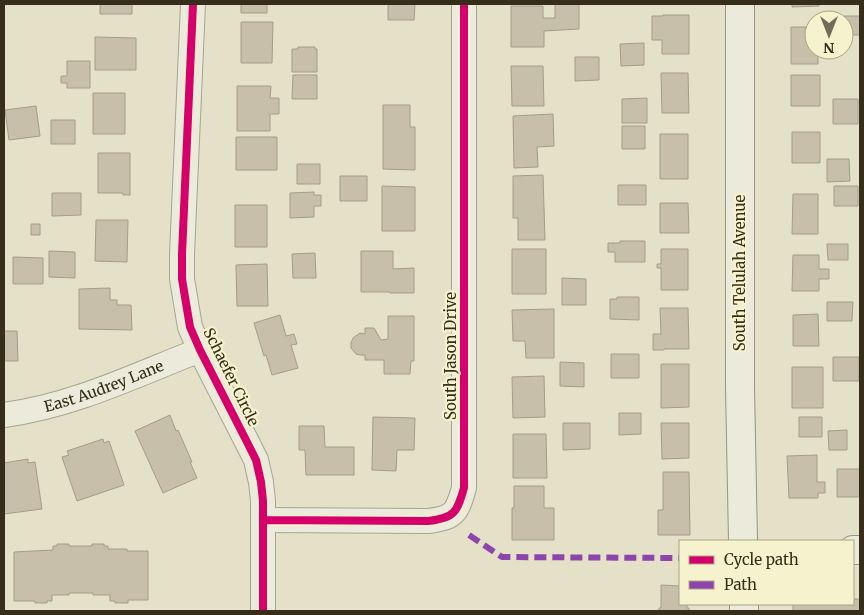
<svg xmlns="http://www.w3.org/2000/svg" width="864" height="615" font-family="Merriweather,serif">
  <rect width="100%" height="100%" fill="#e4e1c8"/>
  <path fill="#c7bfa9" stroke="#a39c88" d="M100 4H132V14H100Z
    M241 4H267V13H241Z
    M388 4H415L414 20H388Z
    M555 4H579V29L544 31V47H511V6H543V18H555Z
    M792 4H819V6L792 7Z
    M663 15H689V54H662V40H652V16H663Z
    M844 16H860V35H844Z
    M241 22H273L272 63H241Z
    M791 27H814V50H818V64H791Z
    M95 37 136 38V70H95Z
    M644 43V65L621 66 620 44Z
    M298 47H315V49H317V72H292V49H298Z
    M575 57H599V80L575 81Z
    M67 61H90V88H67V83H61V76H67Z
    M511 66H543L544 106H512Z
    M661 73H688L689 113H662Z
    M293 75H317V99H292Z
    M791 75H820V106H791Z
    M237 86H271L270 98H279V114H270V131H237Z
    M93 93H125V134H93Z
    M647 98V123H622V99Z
    M833 99H858V124H833Z
    M383 105H410V127H415V170L383 169Z
    M36 106 40 136 9 140 5 110Z
    M553 114 554 146 537 147 538 167 514 168 513 116Z
    M51 120H75V144H51Z
    M622 126H645V149H622Z
    M792 132H820V163H792Z
    M660 134H688V179H660Z
    M236 137H277V170H236Z
    M98 153H130V195H123V193H98Z
    M827 159H849L850 181 827 182Z
    M297 164H320V184H297Z
    M543 175 545 240H518V218H513V176Z
    M340 176H367V201H340Z
    M618 185H646V205H618Z
    M382 186 415 187V231H382Z
    M834 186H858V206H834Z
    M314 192V195H321V206H314V217L290 218V193Z
    M52 193H81V215L52 216Z
    M793 194H818V234H792Z
    M660 203H688L689 233H660Z
    M235 205H267V247H235Z
    M96 220H128L127 262 95 261Z
    M31 224H40V235H31Z
    M620 241H645V262H615V252H608V243H620Z
    M827 244H848V260H828Z
    M512 249H546V294H512Z
    M661 249H688V290H661V268H657V264H661Z
    M49 251 75 252V278L49 277Z
    M361 251H393V269L414 268V293H390V292H361Z
    M315 253 316 278H293L292 254Z
    M793 255H819V269H829V279H819V291H792Z
    M13 257 43 258V284H13Z
    M267 264 268 306H237L236 265Z
    M562 278 586 279V305H562Z
    M110 288V300H117V305H131L132 330 79 329V289Z
    M617 297H639V320L610 319V299H617Z
    M827 302H853L852 321H827Z
    M660 308H688L689 349H664V350H653V334H661Z
    M554 309V358H526L525 341H513L512 310Z
    M818 314 819 346H793V315Z
    M280 315 286 336 294 334 297 344 291 345 298 368 272 375 266 355 264 356 254 323Z
    M388 316H414V361H411L410 374H384V360H365V355H360L356 354 351 348V343L353 338 360 333 365 334V328H374L381 340 388 339Z
    M4 331H17L18 361H4Z
    M611 354H639V378H611Z
    M833 357H859V381H833Z
    M560 362 584 363V387L560 386Z
    M661 364H689V407L661 408Z
    M792 367H823V408H792Z
    M544 376 545 417 513 418 512 377Z
    M619 413H641V434L619 435Z
    M170 415 176 431 178 430 192 462H190L197 478 163 493 135 431Z
    M373 417 415 418 414 450H397L396 471 372 470Z
    M799 417H822V437H799Z
    M563 423H590V449L563 450Z
    M661 423H689V458L662 459Z
    M299 426H324L325 447H354V475H306L305 450H299Z
    M847 430V450H829L828 431Z
    M513 434H546L547 478H513Z
    M103 439 104 443 109 441 124 485 77 501 62 457 69 455 67 451Z
    M817 455V482H825V493H818V498H789L787 456Z
    M28 459V463L35 462 42 509 4 514V463Z
    M837 469H860V497H837Z
    M663 472H689L690 535H658V510H663Z
    M514 486H544V508H554V540H512V508H514Z
    M57 544H69V546H92V544H104V546H108V549H127V551H148V600H128V603H115V601H110V595H93V593H69V595H52V601H47V603H35V601H14V552L53 550V546H57Z
    M661 585 680 586V604H687V608H689V611H659V608H661Z
    M853 599H860V611H793V604H853Z"/>
  <g fill="none" stroke-linecap="round" stroke-linejoin="round">
    <g stroke="#a8a492" stroke-width="26">
      <g id="street">
        <path d="M193 4 182 254V279L190 327 200 350 247 442 256 460 261 482 263 501V611"/>
        <path id="s1" d="M4 415C73 406 136 375 200 350"/>
        <path d="M263 520 428 521C455 518 457 512 464 488V4"/>
      </g>
    </g>
    <g stroke="#989382" stroke-width="30">
      <path id="secondary" d="M740 4V387L743 541
        M853 550H860
        M744 611V604"/>
    </g>
    <use href="#street" stroke="#ebeadb" stroke-width="24"/>
    <use href="#secondary" stroke="#ebeadb" stroke-width="28"/>
    <path stroke="#8e44ad" stroke-width="6" stroke-dasharray="12 6" stroke-linecap="butt" d="M469 535 502 557 680 558"/>
    <g stroke="#f6f2cd" stroke-width="11">
      <path id="cycleway" d="M193 4 182 254V279L190 327 200 350 247 442 256 460 261 482 263 501V611
        M263 520 428 521C455 518 457 512 464 488V4"/>
    </g>
    <use href="#cycleway" stroke="#d6006c" stroke-width="8"/>
  </g>
  <g text-anchor="middle" stroke-width="4.5" stroke-linejoin="round" paint-order="stroke">
    <g font-size="15" fill="#362d1b" stroke="#f6f2cd">
      <text transform="translate(740 273) rotate(-90)" y="5">South Telulah Avenue</text>
      <text transform="translate(451 356) rotate(-90)" y="5">South Jason Drive</text>
      <text transform="translate(231 377) rotate(64)" y="5">Schaefer Circle</text>
      <text dy="5" stroke="none"><textPath href="#s1" startOffset="104">East Audrey Lane</textPath></text>
    </g>
  </g>
  <rect width="864" height="615" fill="none" stroke="#362d1b" stroke-width="10"/>
  <rect x="679" y="540" width="175" height="65" fill="#f6f2cd" stroke="#a9a386"/>
  <rect x="689" y="556" width="25" height="8" fill="#d6006c" stroke="#a9a386"/>
  <text x="724" y="565" font-size="15" fill="#362d1b">Cycle path</text>
  <rect x="689" y="581" width="25" height="8" fill="#8e44ad" stroke="#a9a386"/>
  <text x="724" y="590" font-size="15" fill="#362d1b">Path</text>
  <g transform="translate(829 35) rotate(180)"><circle r="24" fill="#f6f2cd" stroke="#a9a386"/>
  <path d="M0-4L9 19L0 12L-9 19Z" fill="#736c58"/>
  <text y="-8" font-size="14" font-weight="bold" text-anchor="middle" fill="#362d1b">N</text>
  </g>
</svg>
